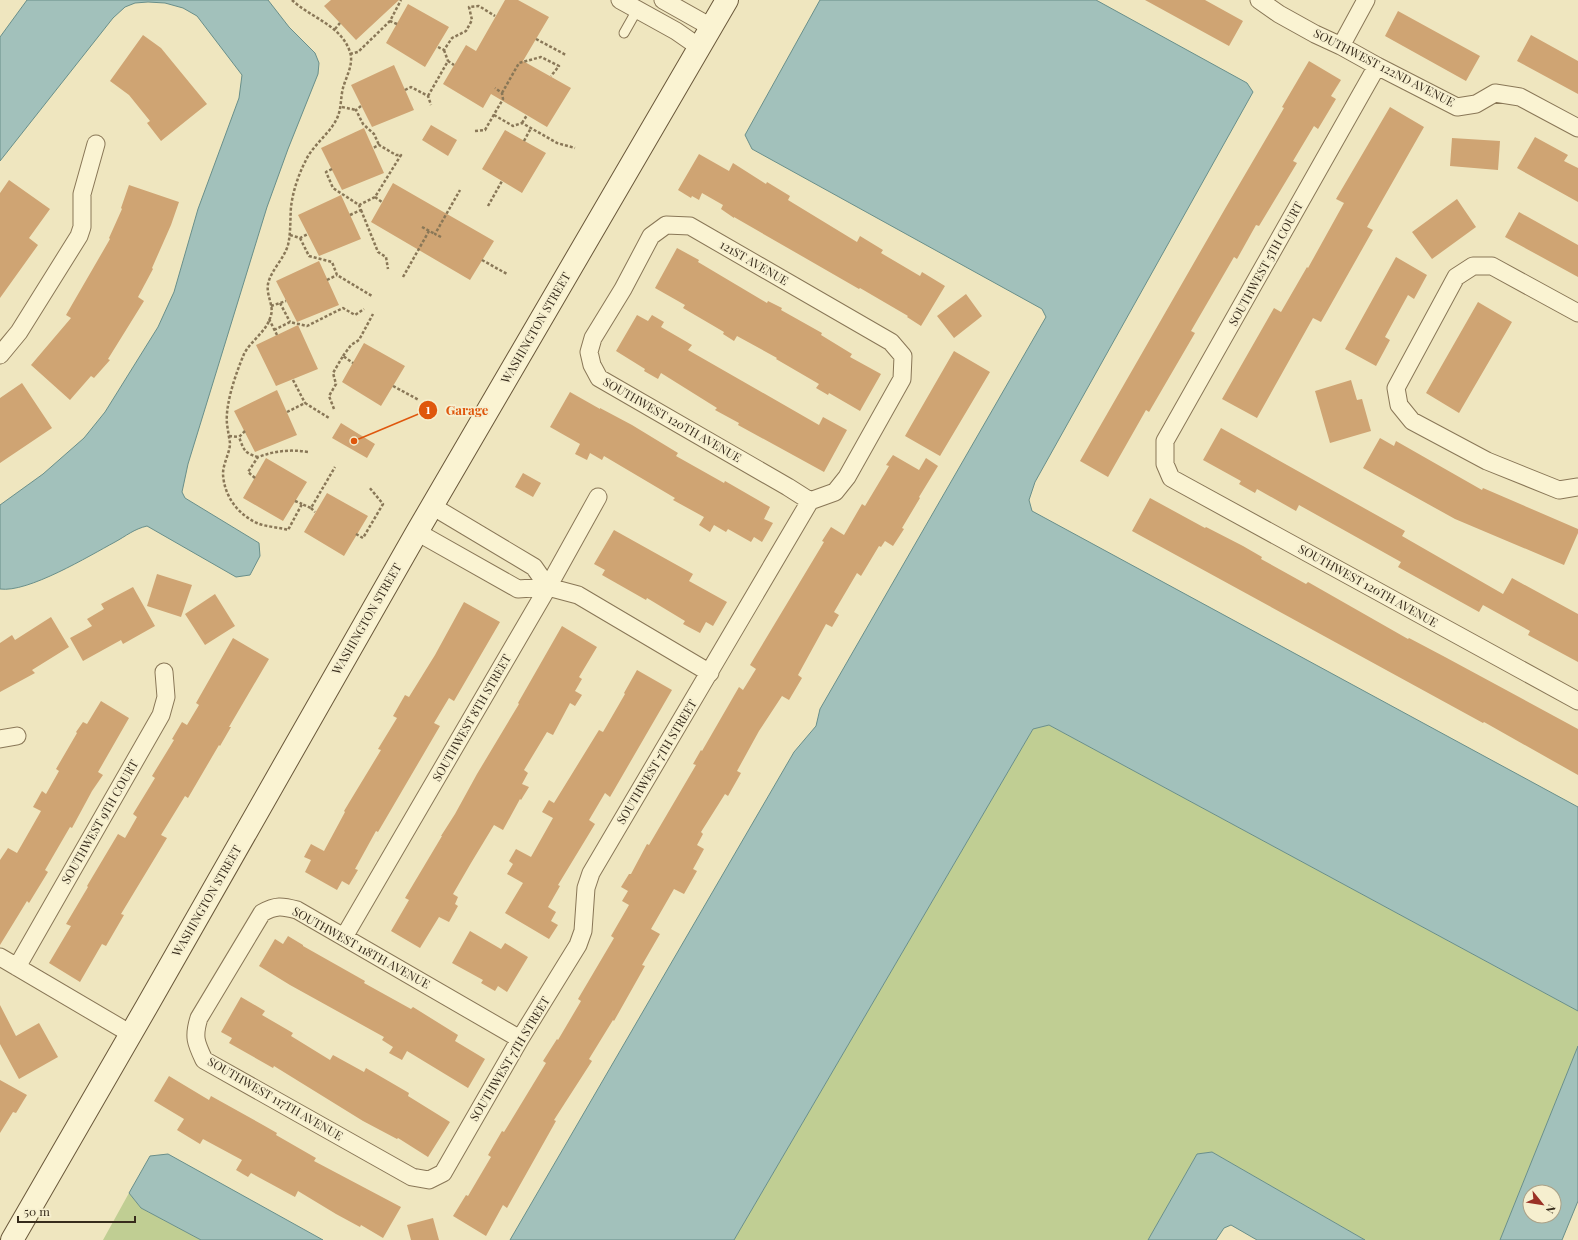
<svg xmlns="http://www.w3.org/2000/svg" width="1578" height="1240" font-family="'Playfair Display',serif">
  <rect width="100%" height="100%" fill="#efe6bf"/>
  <path fill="#c0ce93" d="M1049 725 1578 1011V1046L1500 1240H1365L1212 1152 1197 1154 1148 1240H734L1033 729Z
    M129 1193 141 1208 201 1240H103Z"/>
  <path fill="#a2c1bb" stroke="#698f8a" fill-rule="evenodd" d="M27 0H268L289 27 315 53 319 63 318 74 288 149 267 207 188 464 182 492 185 498 259 543 260 556 250 575 236 577 147 526C134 529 126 536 115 542 89 556 28 593 0 589V505L43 474 84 438 105 412 158 327 174 292 198 209 239 98 242 75 197 16 183 8 165 3 148 2 135 3 125 7 113 18 0 161V37Z
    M820 0H1096L1247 83 1253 92 1035 482 1029 500 1032 511 1578 807V1011L1049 725 1033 729 734 1240H510L794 752 816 726 820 709 1046 317 1042 309 752 149 745 135Z
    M1578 1046V1201L1562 1240H1500ZM1530 1192H1554V1216H1530Z
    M1212 1152 1365 1240H1257L1231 1225 1224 1228 1216 1240H1148L1197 1154Z
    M168 1154 323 1240H201L141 1208 129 1193 150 1156Z"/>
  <path fill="#cfa473" d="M331 0H399L356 40 324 6Z
    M505 0H518L549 17 523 61 571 88 547 127 491 94 483 108 443 84 466 45 476 51Z
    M1145 0H1205L1243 21 1229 46Z
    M408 4 449 27 425 67 386 43Z
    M1398 11 1480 56 1466 81 1385 36Z
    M143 35 161 48 207 104 161 141 147 123 150 121 129 95 110 81Z
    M1531 35 1578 61V94L1517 61Z
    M1309 61 1341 80 1331 96 1336 99 1318 129 1314 126 1293 161 1297 163 1259 226 1256 225 1237 259 1234 257 1191 331 1195 333 1149 412 1146 410 1108 477 1080 461 1226 207 1284 108 1282 107Z
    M394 65 414 110 372 127 351 85Z
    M1390 107 1424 127 1367 227 1373 230 1321 322 1313 318 1257 418 1222 399 1274 308 1281 312 1307 267 1308 268 1344 203 1336 199Z
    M431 125 457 140 448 156 422 140Z
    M364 128 384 173 342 190 321 148Z
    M505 130 546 153 522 193 482 169Z
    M1535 137 1568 155 1564 161 1578 168V202L1517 168Z
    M1452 138 1500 141 1498 170 1450 166Z
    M699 154 729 171 733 163 766 184 767 182 790 196 788 200 857 242 860 236 883 250 881 253 920 276 922 272 945 286 921 326 907 317 908 316 860 288 859 289 734 217V218L721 209 723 205 702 193 699 200 692 196 691 198 678 190Z
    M9 180 50 209 29 238 38 245 0 298V193Z
    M393 183 494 241 470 280 371 222Z
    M129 185 179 202 171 225 152 268 153 269 138 297 144 301 108 359 110 360 94 378 91 376 70 400 31 365 71 318 66 315 110 239 109 238 122 209 121 208Z
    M341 195 361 239 319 256 298 215Z
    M1457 199 1476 227 1432 259 1412 232Z
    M1519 212 1578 245V277L1505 237Z
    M677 248 699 260 698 262 767 303 768 301 782 308 781 310 822 333 821 335 852 354 850 357 881 374 860 411 829 393 828 395 816 388 819 384 776 359 777 358 737 336 734 341 723 334 724 332 683 308 685 305 655 288Z
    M1396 257 1427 275 1414 299 1408 295 1385 337 1390 340 1376 366 1345 349Z
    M319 261 339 305 297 322 276 281Z
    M966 294 982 316 954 338 937 316Z
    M1478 302 1512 322 1459 413 1426 393Z
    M637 315 648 321 652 315 664 322 661 327 692 345 688 350 819 425 823 417 847 430 824 472 738 425 739 423 715 410 717 408 661 373 658 379 644 371 645 369 616 351Z
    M298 325 318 369 276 386 256 345Z
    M364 343 405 366 381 406 342 382Z
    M954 351 990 372 940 456 905 436Z
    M1351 380 1357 400 1362 399 1371 431 1330 443 1315 391Z
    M22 383 52 428 0 463V398Z
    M277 390 297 435 255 452 234 411Z
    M570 392 600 409V408L632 425 678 453 676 456 724 483 725 481 770 507 764 519 773 523 762 542 754 537 751 542 728 529 726 532 714 525 710 532 699 525 704 517 673 500 675 498 604 456 602 460 590 453 587 460 575 454 580 444 550 427Z
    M341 423 375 444 367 458 332 438Z
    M1221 428 1405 531 1402 536 1503 594 1512 578 1578 614V662L1528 635 1530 631 1483 605 1479 612 1398 567 1401 562 1299 505 1296 511 1257 489 1255 493 1239 484 1241 481 1203 460Z
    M1380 438 1394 446 1396 441 1482 490 1483 488 1578 529V533L1564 565 1455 519 1363 468Z
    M893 455 919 470 926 458 938 466 919 497 920 498 902 528 904 529 893 546 885 541 881 547 879 546 861 576 857 573 834 612 839 615 832 627 826 624 798 675 802 678 789 700 782 696 759 731 737 771 741 773 728 796 725 794 701 832 703 834 697 845 704 849 693 869 697 871 684 894 674 889 651 929 660 934 642 965 645 966 614 1021 613 1020 589 1059 592 1061 554 1120 556 1121 507 1208 503 1205 486 1236 453 1216 466 1195 468 1196 491 1157 488 1155 502 1131 504 1132 546 1063 543 1061 557 1039 558 1040 581 1001 578 999 614 938 611 936 629 905 622 901 628 891 621 887 629 874H631L647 844 649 845 696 765 693 764 701 750 702 751 739 687 743 690 756 669 750 665 824 542 822 541 831 527 844 535 862 504 865 506 889 466 886 465Z
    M266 458 307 482 283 521 243 498Z
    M523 473 541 483 533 497 515 487Z
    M327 493 368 516 344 556 304 532Z
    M1150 498 1205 528 1206 527 1243 546 1262 557 1261 559 1306 584 1308 582 1408 639 1409 638 1445 657 1578 729V775L1484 722 1483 723 1132 531Z
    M614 530 693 574 689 581 727 602 713 626 706 622 700 633 683 624 685 621 647 598 646 600 602 575 605 570 594 564Z
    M157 574 192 585 181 617 147 606Z
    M133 587 155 626 123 644 121 640 83 661 70 638 92 626 87 619 104 609 101 604Z
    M215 594 235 626 205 645 185 614Z
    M464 602 500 622 454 701 449 698 434 723 440 726 378 832 376 831 355 869 358 870 349 885 342 881 337 890 305 872 311 860 304 857 311 844 324 851 345 812 344 811 381 750 378 749 397 718 393 716 405 695 409 697 435 655Z
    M51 617 69 647 32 670 35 673 0 692V643L12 635 15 640Z
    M562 626 597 647 579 677 582 679 575 691 582 695 575 706 570 703 553 735 547 732 524 770 528 773 522 784 529 787 521 800 520 799 503 830 494 825 471 863 453 894 458 897 455 904 458 906 449 922 439 917 420 948 391 931 409 900 405 898 442 836H441L455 814 477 774 519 704 518 703Z
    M233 638 269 659 229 727H231L220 746 219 745 188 798 185 796 161 835 167 838 121 914 124 915 106 946 102 944 80 982 49 963 71 926 66 924 88 887 87 886 118 834 125 838 137 817 133 814 155 778 152 776 174 740 172 739 182 722 187 725 199 705 196 703Z
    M637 670 672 690 610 797 605 793 589 820 595 824 558 885 560 886 548 907 556 912 551 921 558 925 549 939 505 913 523 883 507 874 513 864 509 861 516 849 531 857 553 818 542 812 549 800 554 803 599 730 603 732 625 694 624 693Z
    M101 701 129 718 98 772 103 775 92 791 72 828 70 827 45 870 48 872 29 903 27 901 0 945V860L8 848 17 853 41 811 33 807 42 791 46 794 59 771 56 769 77 733 76 732 83 722 87 724Z
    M470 931 501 949 505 943 528 957 507 992 498 986 495 991 481 983 483 980 452 963Z
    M288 936 303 945V946L365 981 364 983 411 1009 413 1007 458 1035 455 1041 485 1059 468 1088 407 1051 402 1060 389 1053 393 1047 382 1040 384 1037 290 985 259 966 275 939 283 944Z
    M241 997 265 1011 262 1015 293 1033 291 1036 330 1060 333 1055 364 1072 366 1068 409 1093 408 1096 450 1122 428 1157 398 1138 397 1139 363 1121 274 1066 273 1068 229 1043 232 1038 221 1032Z
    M0 1005 16 1036 39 1023 58 1057 19 1079 0 1044Z
    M169 1076 209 1100 211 1096 263 1125 277 1133 276 1135 316 1158 314 1161 401 1207 383 1238 361 1225 360 1227 336 1214 298 1191 295 1197 251 1173 248 1177 236 1170 242 1160 203 1139 200 1144 177 1130 184 1119 154 1101Z
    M0 1080 27 1095 16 1113 13 1112 0 1133Z
    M433 1218 439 1240H411L407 1225Z"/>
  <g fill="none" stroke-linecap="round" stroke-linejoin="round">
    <g stroke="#897757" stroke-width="11">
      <path id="lane" d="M624 33 637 10"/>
    </g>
    <g stroke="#897757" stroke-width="19">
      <path id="street" d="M620 0 676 31 699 47
        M663 0 711 27
        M1259 0 1279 14 1315 34 1341 46 1377 66 1457 107 1476 104 1495 93 1520 97 1578 128
        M1341 46 1366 0
        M1377 66 1165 441V464L1171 478 1578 701
        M1578 313 1492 266H1473L1456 277 1396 388 1399 405 1412 421 1487 461 1559 490 1578 487
        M0 355 19 332 79 236 82 227V194L96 144
        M432 506 534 567 548 587
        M417 532 518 589 548 587 578 595 710 673
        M0 739 17 736
        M344 937 548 587 598 497
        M0 957 131 1034
        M17 967 161 715 166 697 164 672
        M520 1039 297 910C282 906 276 905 262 913L199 1018C193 1037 196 1043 204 1060L412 1177 429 1180 443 1173 520 1039 578 945 583 931 586 888 591 873 810 501 835 492 847 477 902 379 903 356 891 342 690 226 666 225 651 236 623 289 593 338 589 352 592 365 599 378 788 487 810 501"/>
    </g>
    <g stroke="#6a583a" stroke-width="24">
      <path id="secondary" d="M12 1240 147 1006 417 532 727 0"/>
    </g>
    <path stroke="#897757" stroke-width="2.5" stroke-dasharray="3 2" stroke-linecap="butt" d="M292 0C311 18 341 25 350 52 354 64 346 77 343 88 340 100 342 111 335 122 327 136 312 146 305 162 298 176 293 191 291 207 290 220 291 232 288 245 284 259 271 270 268 284 266 295 274 306 271 315 267 332 251 340 244 354 236 373 225 404 227 424 228 431 229 437 230 443 230 453 223 463 223 474 224 495 237 514 257 523 266 527 278 527 288 530L302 504 311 508 335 467
      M397 24 390 21 401 0
      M335 29 340 23
      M536 39 566 55
      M438 47 444 50 452 38 466 31 472 20 469 7 479 6 495 16
      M444 50 448 61
      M350 54 358 52 390 21
      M405 90 411 87 428 96 431 105
      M502 93 519 63 541 57 559 66 551 76
      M428 96 448 61 454 65
      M361 106 356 110 363 124 374 134 379 145
      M342 107 356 110
      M494 115 513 126 522 123 557 143 575 148
      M522 123 527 115
      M475 131 485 130 503 99 502 93 495 88
      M524 141 531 128
      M332 169 326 172 333 188 359 205 375 197 401 155H396L379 145 373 148
      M375 197 382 202
      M488 206 502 181
      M361 210 378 252 386 257 388 269
      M350 215 361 210 359 205
      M422 227 435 234
      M290 235 300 238 308 234
      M441 237 435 234 460 190
      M300 238 309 256 332 262 337 275 372 296
      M482 260 507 274
      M403 277 429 231
      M327 280 337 275
      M280 303 290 322
      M271 306 286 301
      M269 319 277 335
      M274 330 290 322 307 326 343 308 355 315 364 309
      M343 356 351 345 359 340 373 314
      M293 380 305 403
      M393 386 419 400
      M334 409 329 396 336 384 333 373 343 356 353 363
      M287 412 305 403 329 418
      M245 431 239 437C244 450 244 453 258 457
      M229 436 239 437
      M255 478 248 472 258 457C275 451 290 449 308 452
      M295 501 302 504
      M311 508 315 512
      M356 534 363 538 383 504 369 487"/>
    <use href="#lane" stroke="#faf3d2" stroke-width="9"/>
    <use href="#street" stroke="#faf3d2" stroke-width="17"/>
    <use href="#secondary" stroke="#faf3d2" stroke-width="22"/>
  </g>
  <g text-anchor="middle" stroke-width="3.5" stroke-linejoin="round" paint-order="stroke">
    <g font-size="12" fill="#372c1c" stroke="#f6efcf">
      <text transform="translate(1384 68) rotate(27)" y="4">SOUTHWEST 122ND AVENUE</text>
      <text transform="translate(754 263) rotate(30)" y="4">121ST AVENUE</text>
      <text transform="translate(1266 264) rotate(-61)" y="4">SOUTHWEST 5TH COURT</text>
      <text transform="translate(536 328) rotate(-60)" y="4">WASHINGTON STREET</text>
      <text transform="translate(672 420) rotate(30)" y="4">SOUTHWEST 120TH AVENUE</text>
      <text transform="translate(1368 586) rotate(29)" y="4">SOUTHWEST 120TH AVENUE</text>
      <text transform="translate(367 619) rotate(-60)" y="4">WASHINGTON STREET</text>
      <text transform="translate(472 718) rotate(-60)" y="4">SOUTHWEST 8TH STREET</text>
      <text transform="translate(657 762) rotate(-59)" y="4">SOUTHWEST 7TH STREET</text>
      <text transform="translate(100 822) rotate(-60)" y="4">SOUTHWEST 9TH COURT</text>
      <text transform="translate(207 901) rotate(-60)" y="4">WASHINGTON STREET</text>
      <text transform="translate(361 948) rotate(29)" y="4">SOUTHWEST 118TH AVENUE</text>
      <text transform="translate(510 1059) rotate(-59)" y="4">SOUTHWEST 7TH STREET</text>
      <text transform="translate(275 1099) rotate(30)" y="4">SOUTHWEST 117TH AVENUE</text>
    </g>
  </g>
  <path fill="none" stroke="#df570d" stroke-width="1.5" d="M354 441L428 410"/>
  <g fill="#df570d" stroke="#f6efcf" stroke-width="1.5">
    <circle cx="354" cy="441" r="4"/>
    <circle cx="428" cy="410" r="10"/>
  </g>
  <g font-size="12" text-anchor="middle" font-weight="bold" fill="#fff">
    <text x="428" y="414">1</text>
  </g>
  <g font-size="13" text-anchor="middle" font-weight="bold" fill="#df570d" stroke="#f6efcf" stroke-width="3.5" stroke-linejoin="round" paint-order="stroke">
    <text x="467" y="415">Garage</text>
  </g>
  <g transform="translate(1542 1204) rotate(120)"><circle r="19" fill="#f6efcf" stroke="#aaa187"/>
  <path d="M0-3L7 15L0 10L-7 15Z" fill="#9a3125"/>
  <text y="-6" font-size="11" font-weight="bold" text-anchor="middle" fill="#372c1c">N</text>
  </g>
  <path d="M18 1216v6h117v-6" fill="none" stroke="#372c1c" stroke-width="2"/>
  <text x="24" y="1216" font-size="12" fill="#372c1c" stroke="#f6efcf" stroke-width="3" paint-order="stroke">50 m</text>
</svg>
